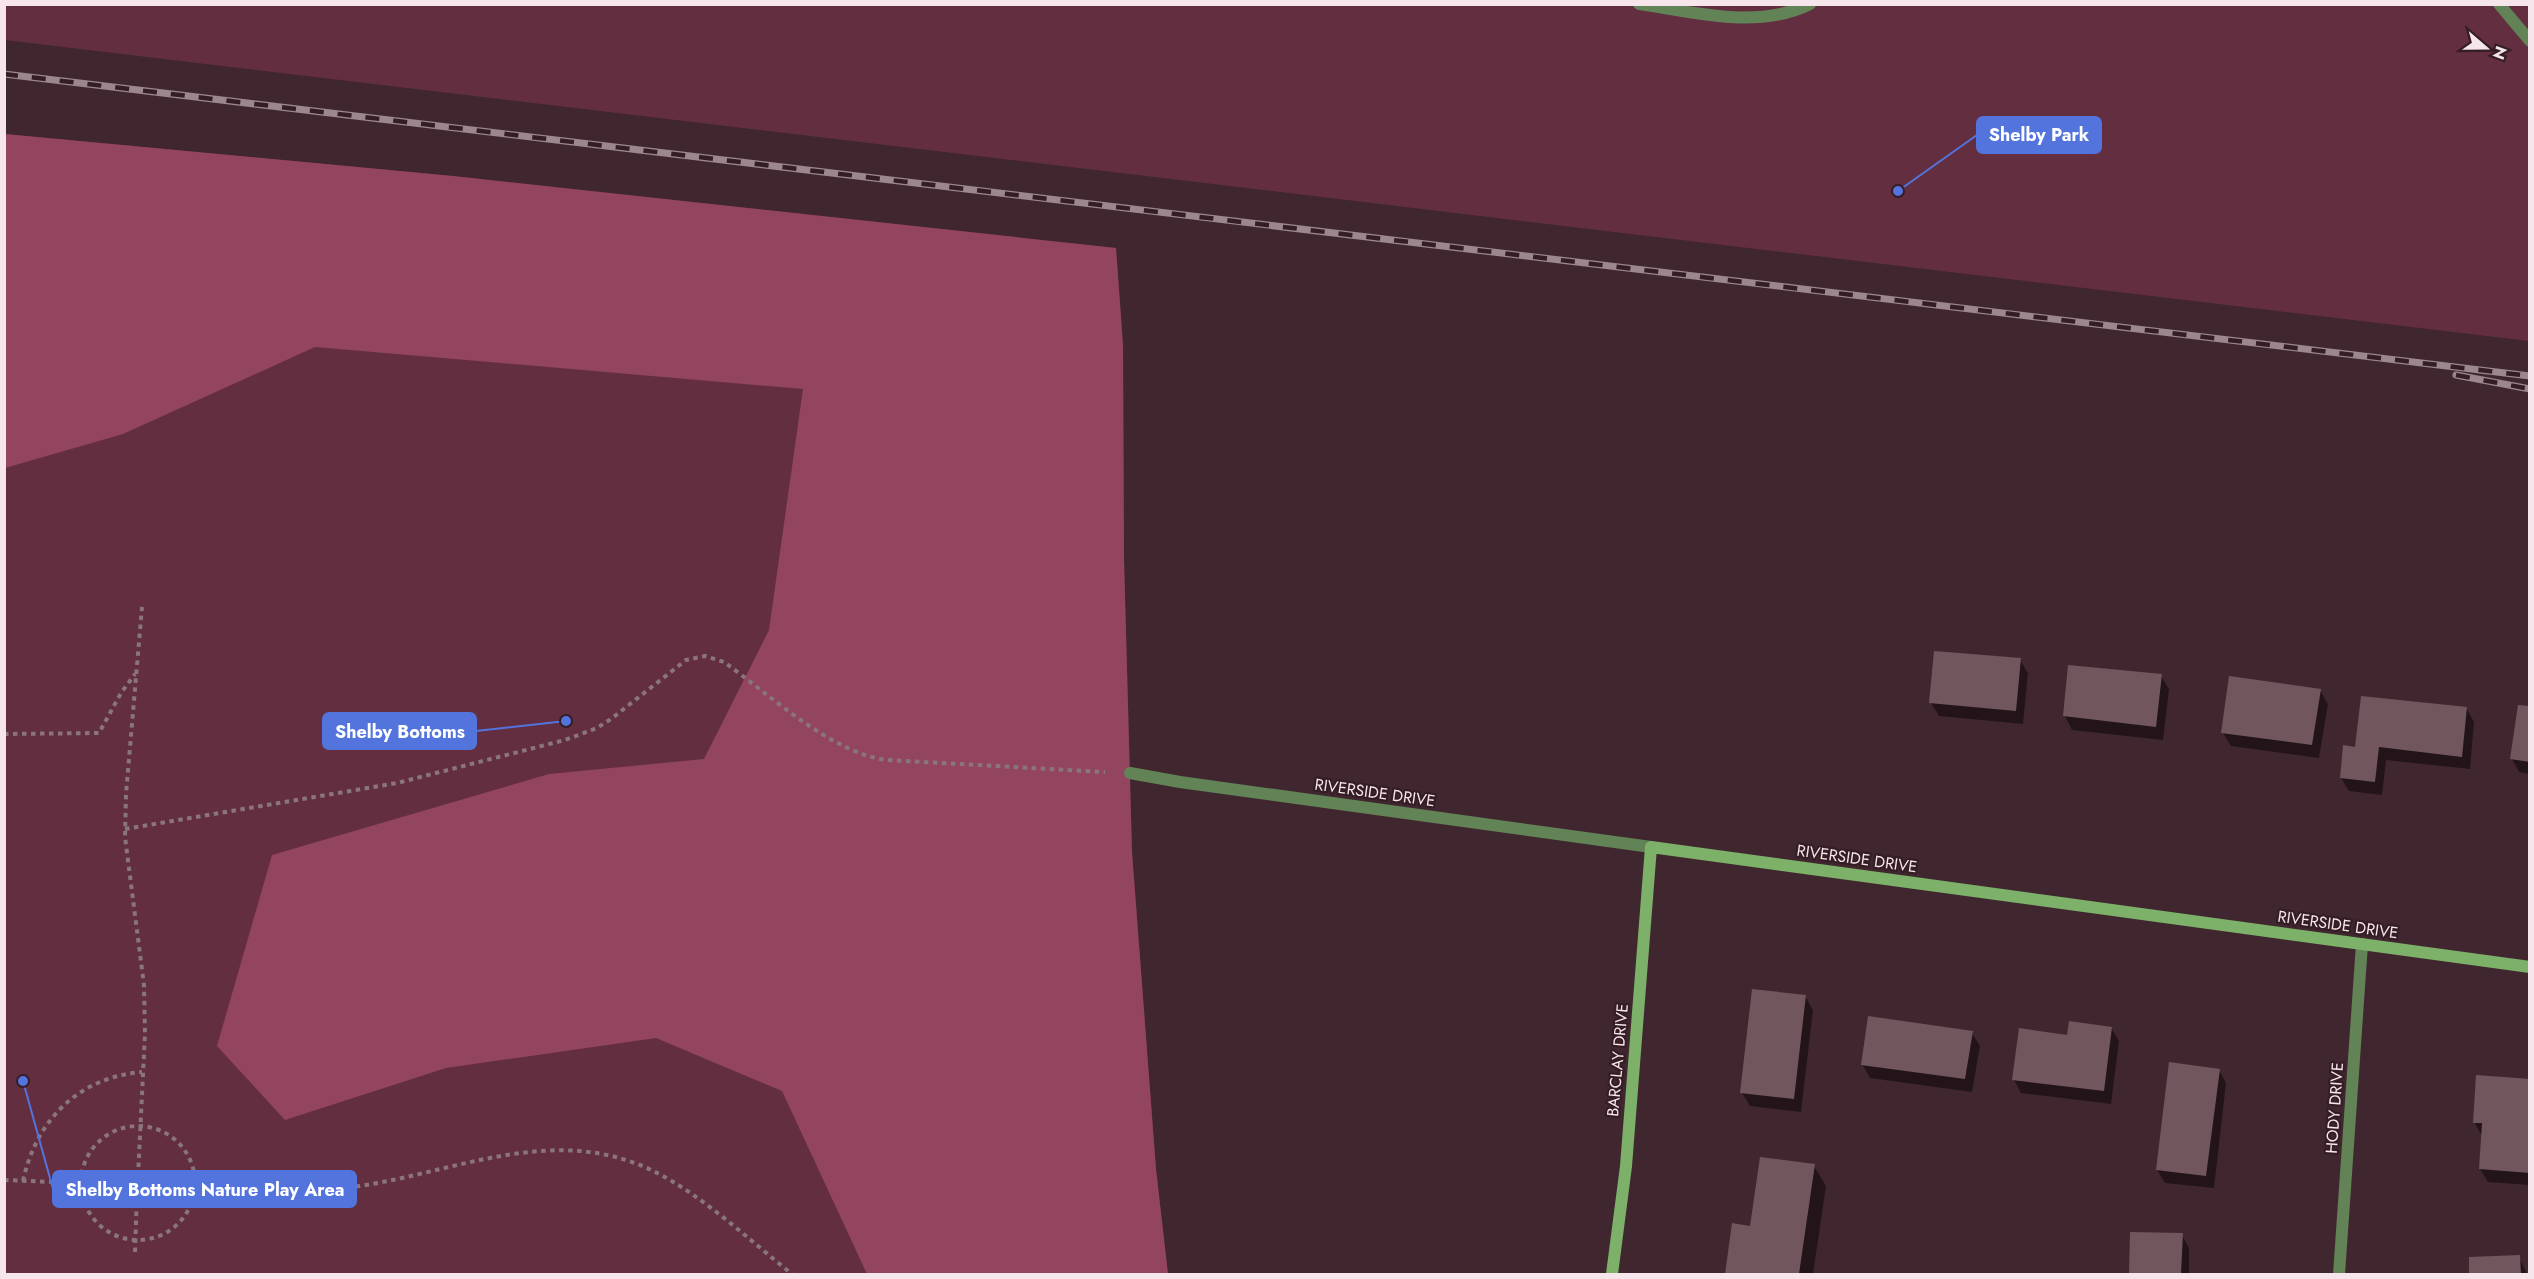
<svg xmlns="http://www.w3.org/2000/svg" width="2534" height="1279" font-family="Jost,sans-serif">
  <rect width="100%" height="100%" fill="#40272f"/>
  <path fill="#632e40" d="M5 4 2529 5V341L5 40Z
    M4 134 453 176 1116 248 1123 345 1124 559 1132 852 1156 1169 1168 1274H5Z"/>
  <path fill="#934560" d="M5 134 453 176 1116 248 1123 345 1124 559 1132 852 1156 1169 1168 1274H867L782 1091 656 1038 446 1068 285 1120 217 1046 272 855 549 774 704 759 769 630 803 389 315 347 123 434 5 468Z"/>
  <path fill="#0007" d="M2020 660 2028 673 2023 724 1939 716 1931 703Z
    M2161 676 2169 689 2163 740 2072 730 2065 716Z
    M2320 690 2328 704 2319 758 2231 746 2223 733Z
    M2530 708V774L2519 772 2512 759Z
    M2467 709 2474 722 2470 769 2386 760 2382 795 2349 791 2341 778 2357 748Z
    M1805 996 1813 1010 1801 1112 1750 1106 1742 1093Z
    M2111 1028 2119 1041 2111 1104 2021 1093 2014 1080 2068 1036Z
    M1972 1033 1980 1046 1972 1092 1870 1078 1862 1064Z
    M2219 1070 2226 1083 2214 1188 2165 1183 2157 1170Z
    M2530 1080V1185L2488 1182 2480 1169 2482 1136 2474 1122Z
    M1814 1166 1826 1186 1813 1274H1727Z
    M2132 1233 2182 1235 2189 1248V1274H2130Z
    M2519 1257 2527 1274H2471L2470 1259Z"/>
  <path fill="#72565e" d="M1934 651 2021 658 2016 711 1929 703Z
    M2068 665 2162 674 2156 727 2063 716Z
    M2229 676 2321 689 2312 745 2221 733Z
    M2361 696 2467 707 2462 757 2379 747 2375 782 2340 778 2343 745 2355 747Z
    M2518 705 2530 706V762L2510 759Z
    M1752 989 1806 995 1794 1099 1740 1093Z
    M1868 1016 1973 1031 1965 1079 1861 1065Z
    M2069 1021 2112 1027 2104 1091 2012 1080 2019 1028 2067 1035Z
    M2169 1062 2220 1069 2206 1176 2156 1170Z
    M2476 1075 2530 1079V1173L2479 1169 2482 1123H2473Z
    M1760 1157 1815 1164 1799 1274H1725L1732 1223 1750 1226Z
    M2130 1232 2183 1233 2181 1274H2129Z
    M2520 1255 2521 1274H2469V1257Z"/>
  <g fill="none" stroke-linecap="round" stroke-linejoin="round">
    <path stroke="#8a757b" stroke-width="4" stroke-dasharray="4.5 4.5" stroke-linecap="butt" d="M4 734 99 733 121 693 135 674
      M125 829 397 783 565 740 597 728 611 719 686 660 705 656 724 662C770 695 830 752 886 760L1105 772
      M81 1183a57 57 0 1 1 114 0a57 57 0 1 1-114 0Z
      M138 1176 145 1034 144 985 125 837 126 794 142 607
      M4 1180 126 1185
      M23 1181C36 1120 79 1077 142 1072
      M149 1185C214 1186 279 1195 344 1188 438 1178 534 1129 629 1161 687 1180 744 1236 792 1274
      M135 1252 137 1193"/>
    <path stroke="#628356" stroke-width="12" d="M1639 4C1694 12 1757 30 1810 4
      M2499 4 2530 41"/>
    <path stroke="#628356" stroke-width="12" d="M1130 773 1180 782 1651 847
      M2339 1274 2362 944"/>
    <path stroke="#7db169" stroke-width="12" d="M1612 1274 1626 1166 1651 847 2530 967"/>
    <g stroke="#9b878d" stroke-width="7">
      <path id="rail" d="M4 74 2530 376
        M2456 375 2530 389"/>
    </g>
    <use href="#rail" stroke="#351d25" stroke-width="4.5" stroke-dasharray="14" stroke-linecap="butt"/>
  </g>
  <g text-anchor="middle" stroke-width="4.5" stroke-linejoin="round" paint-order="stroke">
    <g font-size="16" fill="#f6e5ea" stroke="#351d25">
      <text transform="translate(1375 792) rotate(8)" y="6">RIVERSIDE DRIVE</text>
      <text transform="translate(1857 858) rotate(8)" y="6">RIVERSIDE DRIVE</text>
      <text transform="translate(2338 924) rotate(8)" y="6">RIVERSIDE DRIVE</text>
      <text transform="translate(1617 1060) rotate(-85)" y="6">BARCLAY DRIVE</text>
      <text transform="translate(2334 1108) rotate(-86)" y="6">HODY DRIVE</text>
    </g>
  </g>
  <path fill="none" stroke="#5374dc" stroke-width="2" d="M1898 191L1977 135M566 721L476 731M23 1081L53 1189"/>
  <g fill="#5374dc" stroke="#351d25" stroke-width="2">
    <circle cx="1898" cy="191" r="6"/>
    <circle cx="566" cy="721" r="6"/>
    <circle cx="23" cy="1081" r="6"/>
  </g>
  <g fill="#5374dc" stroke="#5374dc" stroke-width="2">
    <rect x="1977" y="117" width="124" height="36" rx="6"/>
    <rect x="323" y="713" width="153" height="36" rx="6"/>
    <rect x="53" y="1171" width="303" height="36" rx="6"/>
  </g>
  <g font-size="18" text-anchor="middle" font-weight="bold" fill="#fff">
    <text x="2039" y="141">Shelby Park</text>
    <text x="400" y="738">Shelby Bottoms</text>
    <text x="205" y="1196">Shelby Bottoms Nature Play Area</text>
  </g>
  <rect width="2534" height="1279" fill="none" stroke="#f6e5ea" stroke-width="12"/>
  <g transform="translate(2486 48) rotate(110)" stroke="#351d25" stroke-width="4.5" paint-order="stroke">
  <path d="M0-4.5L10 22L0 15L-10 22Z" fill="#f6e5ea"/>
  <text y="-9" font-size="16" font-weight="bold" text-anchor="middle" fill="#f6e5ea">N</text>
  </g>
</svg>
